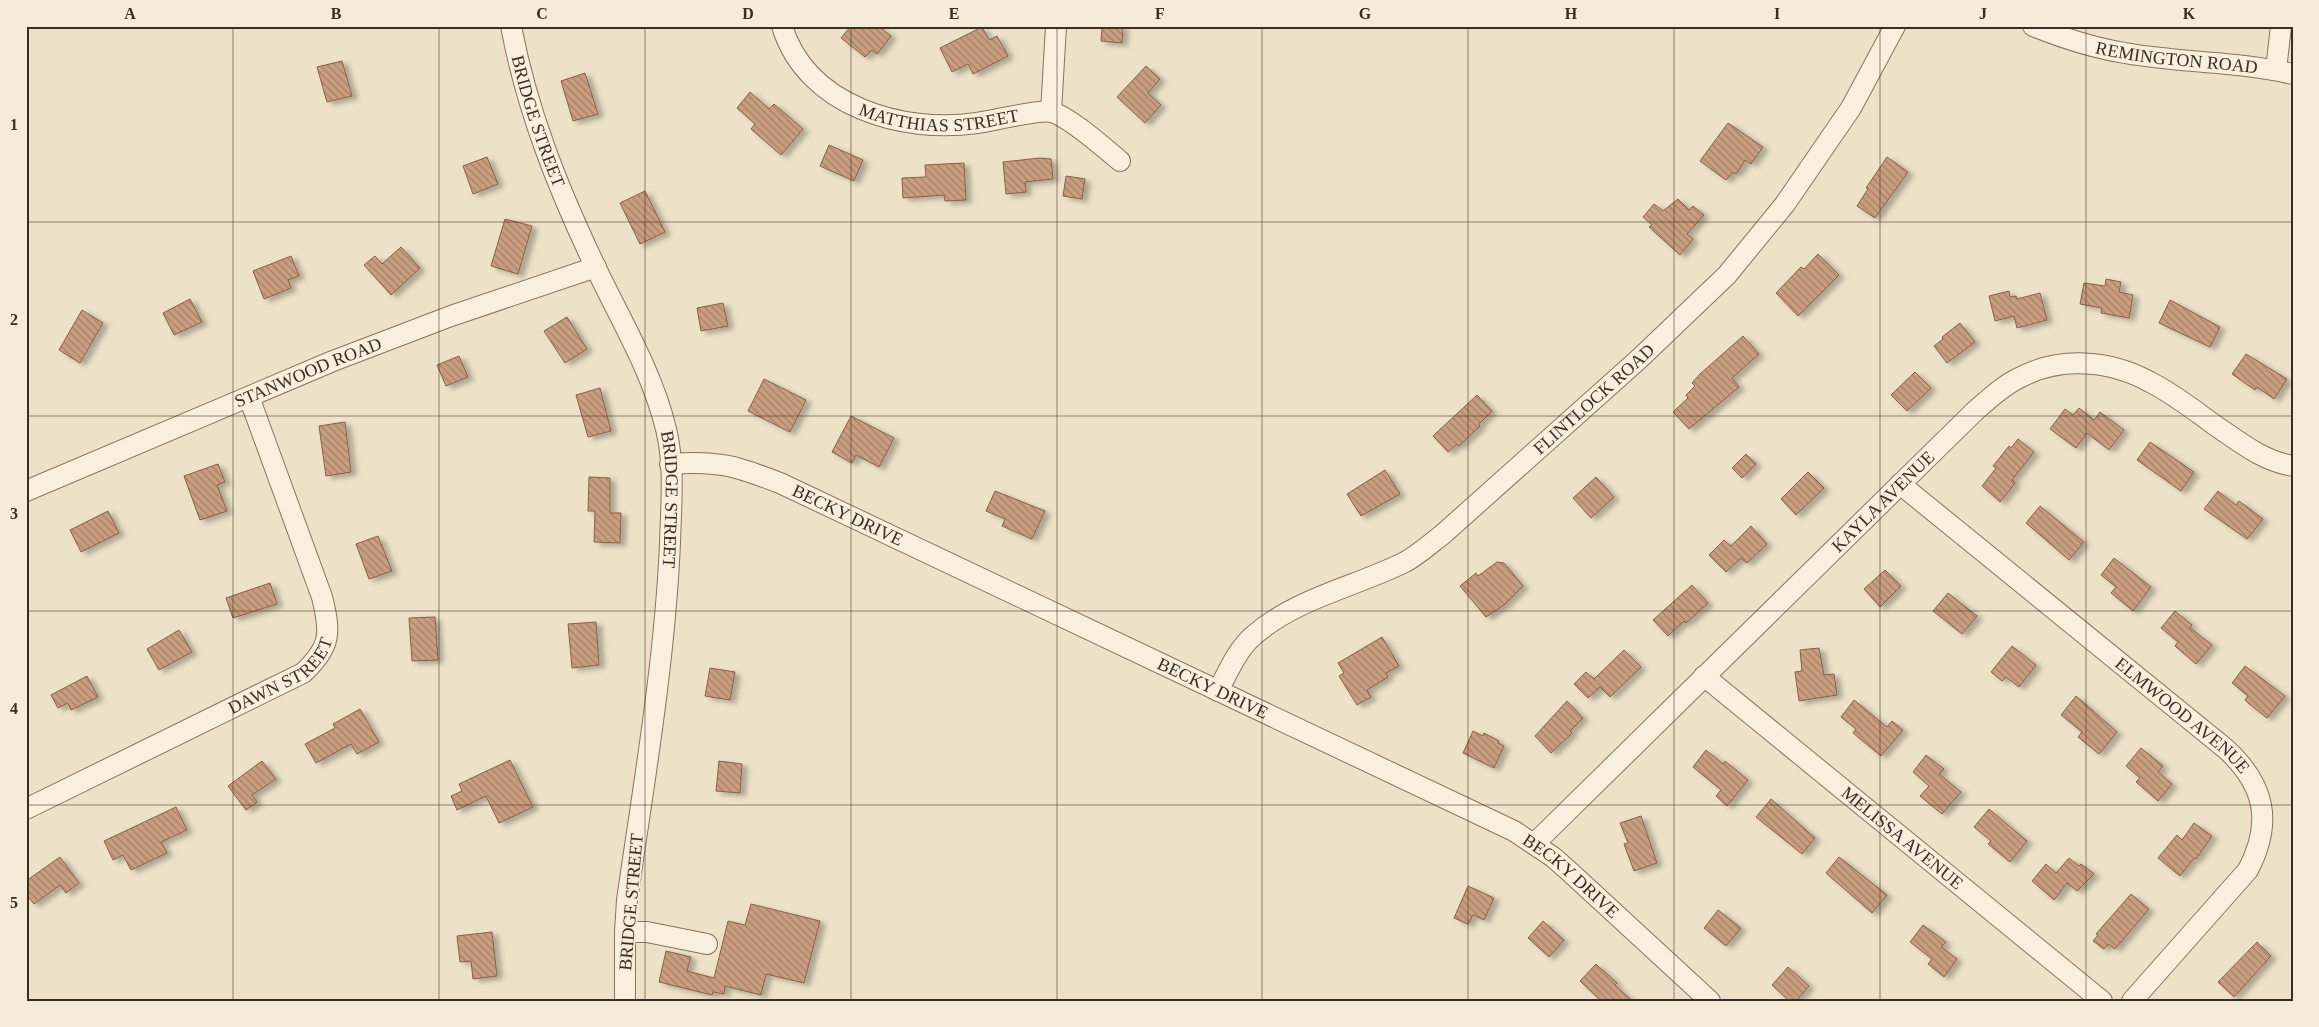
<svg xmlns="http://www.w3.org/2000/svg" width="2319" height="1027" font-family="'Times New Roman',serif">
  <defs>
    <pattern id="building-back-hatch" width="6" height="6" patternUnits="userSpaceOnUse" patternTransform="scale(1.25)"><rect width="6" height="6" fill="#c99e80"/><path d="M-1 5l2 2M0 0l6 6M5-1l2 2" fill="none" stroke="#a48168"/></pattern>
    <filter id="shadow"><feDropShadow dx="5.5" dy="3" stdDeviation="2.5" flood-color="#0004"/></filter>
  </defs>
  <rect width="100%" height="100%" fill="#ede2c8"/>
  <path fill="url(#building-back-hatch)" stroke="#875f45" filter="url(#shadow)" d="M851 26H878L891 36 877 54 872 50 865 57 841 38Z
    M1102 26H1123L1122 43 1101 41Z
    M982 27 989 40 997 36 1008 56 973 74 968 64 952 72 940 48Z
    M342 61 352 96 327 102 317 67Z
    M1146 66 1160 79 1148 93 1161 105 1145 123 1117 97Z
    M585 73 598 114 573 121 561 81Z
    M750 92 769 109 774 104 803 129 781 155 751 129 755 124 737 108Z
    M1728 123 1763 147 1751 164 1745 160 1737 173H1732L1726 180 1700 161Z
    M829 145 863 160 854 181 820 166Z
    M487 157 498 184 473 194 463 166Z
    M1887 157 1908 172 1875 218 1857 206 1868 189 1866 188Z
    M1040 158 1051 159 1053 179 1025 182 1026 192 1006 194 1003 162Z
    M964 163 966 200 945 201 944 195 903 198 902 178 926 177 925 165Z
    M1066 176 1085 179 1082 199 1063 196Z
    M645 191 665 232 640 244 620 203Z
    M1678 199 1689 210 1693 206 1704 215 1687 234 1693 239 1680 255 1649 227 1652 225 1643 217 1654 204 1663 211Z
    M505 219 532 226 518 274 491 266Z
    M401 247 420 268 391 295 364 265 375 256 382 264Z
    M1818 254 1839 275 1798 316 1776 293 1801 267 1804 269Z
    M291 256 299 276 288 280 291 288 264 299 253 271Z
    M2106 279 2121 282 2119 292 2133 295 2129 318 2101 313 2102 308 2080 304 2084 283 2105 286Z
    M2009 291 2010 297 2016 296 2017 299 2040 293 2047 320 2017 328 2014 316 1995 321 1989 296Z
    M190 299 202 322 174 335 163 313Z
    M2170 300 2220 327 2210 347 2159 323Z
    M723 303 728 326 701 331 697 308Z
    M82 310 103 323 80 363 59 350Z
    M567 317 587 349 565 363 544 331Z
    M1960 323 1975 342 1947 363 1934 346 1943 339 1942 337Z
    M1743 336 1759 354 1732 378 1739 387 1689 429 1673 412 1688 398 1686 395 1695 386 1692 383 1700 374Z
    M2246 354 2287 379 2274 399 2257 387 2255 390 2232 374Z
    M459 356 468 377 446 386 437 365Z
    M1915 372 1931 388 1907 411 1891 395Z
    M764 379 806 400 790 432 748 411Z
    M600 388 611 431 588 437 576 395Z
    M1477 395 1492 411 1479 424 1480 426 1459 446 1457 444 1448 452 1433 436Z
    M2079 408 2094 420 2100 412 2124 430 2109 450 2087 433 2076 448 2050 429 2065 409 2073 415Z
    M851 416 894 438 879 467 856 455 852 463 832 452Z
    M345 422 351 472 326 476 319 426Z
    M2018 439 2034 452 2012 480 2015 483 2000 502 1982 486 1996 468 1993 466 2009 446 2011 448Z
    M2150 442 2194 472 2181 491 2137 460Z
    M1746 454 1756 464 1742 478 1732 468Z
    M218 464 225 482 217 485 227 511 200 520 184 476Z
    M1385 470 1400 494 1361 516 1347 494Z
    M1808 472 1824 488 1796 515 1781 499Z
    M589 477 610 478V513H621L620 543 594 542 595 511H588Z
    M1596 477 1614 497 1591 518 1573 498Z
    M995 491 1045 511 1032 539 1002 526 1005 519 986 511Z
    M2218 491 2236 505 2239 501 2263 519 2247 539 2204 509Z
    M2040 506 2084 542 2069 560 2026 523Z
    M108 511 119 533 81 552 70 530Z
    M1751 526 1767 544 1747 563 1741 558 1726 572 1709 555 1724 540 1731 546Z
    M378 536 392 571 369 579 356 544Z
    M2114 558 2151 587 2133 611 2111 593 2116 587 2101 575Z
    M1497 562 1504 563 1523 586 1504 605 1486 617 1460 586 1476 573 1478 576Z
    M1885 570 1901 586 1880 607 1864 589Z
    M270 583 277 604 233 618 226 598Z
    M1692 585 1708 603 1686 623 1684 621 1668 636 1653 620Z
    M1948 593 1977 616 1962 634 1933 611Z
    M2175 611 2192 625 2190 628 2212 645 2196 664 2175 646 2178 642 2161 628Z
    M435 617 438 660 412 661 409 618Z
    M596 622 599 665 572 668 568 624Z
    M179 630 192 652 159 670 147 649Z
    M1382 637 1399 666 1386 673 1388 677 1367 690 1371 697 1357 705 1339 676 1344 673 1338 663Z
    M2012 646 2036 665 2019 687 2006 677 2002 681 1991 672Z
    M1819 648 1824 675 1834 674 1837 695 1799 701 1795 672 1802 671 1800 650Z
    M1624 650 1641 667 1610 697 1600 687 1588 698 1574 684 1586 672 1594 679Z
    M2245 666 2285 696 2267 718 2248 703 2245 700 2248 696 2232 683Z
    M710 668 735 672 730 700 705 696Z
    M87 676 98 697 71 710 68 703 58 708 51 695Z
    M2076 696 2117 732 2099 754 2078 737 2082 732 2061 715Z
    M1854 700 1887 727 1892 721 1903 730 1881 756 1853 733 1856 729 1841 717Z
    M1567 701 1583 718 1570 731 1572 733 1551 753 1535 736Z
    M360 709 379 742 357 754 351 744 316 763 305 744 335 728 333 724Z
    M1473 731 1483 736 1484 733 1499 741 1498 743 1504 746 1494 768 1463 753Z
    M2141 748 2163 766 2158 772 2172 784 2158 801 2136 782 2140 778 2126 766Z
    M1706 750 1723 764 1725 761 1748 780 1727 806 1716 796 1721 790 1693 767Z
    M1926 755 1944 769 1939 774 1961 792 1942 814 1920 796 1929 786 1913 772Z
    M510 760 533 807 499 823 486 796 457 810 451 796 462 791 459 784Z
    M262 761 276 779 252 795 257 802 246 810 228 786Z
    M719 761 742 764 740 793 716 791Z
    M1771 799 1815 838 1802 854 1756 817Z
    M176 807 187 830 161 842 167 853 131 870 123 855 113 860 104 841Z
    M1989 809 2027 841 2010 862 1988 844 1991 841 1974 827Z
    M1641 816 1657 863 1634 871 1624 844 1628 843 1620 823Z
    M2194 823 2212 836 2196 859 2194 858 2180 876 2158 858 2177 835 2182 840Z
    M60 857 79 883 66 893 60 885 34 904 26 894V881Z
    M1839 857 1887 895 1872 913 1826 873Z
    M2069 858 2079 866 2081 864 2094 874 2077 891 2067 883 2054 900 2032 881 2046 864 2056 873Z
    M1468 886 1494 898 1484 920 1473 915 1468 924 1454 918Z
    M2131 894 2149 909 2115 949 2108 944 2104 949 2093 941 2098 935 2096 934Z
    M751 904 820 921 804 983 766 974 761 995 725 986 724 994 713 992 712 995 659 982 666 951 691 957 687 971 714 978 728 921 745 925Z
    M1718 910 1741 928 1726 946 1704 928Z
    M1543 921 1564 940 1549 957 1528 938Z
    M1923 925 1946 942 1941 947 1957 959 1944 977 1928 964 1932 959 1910 942Z
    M492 932 497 976 473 979 471 961 460 962 457 936Z
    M2257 942 2271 956 2234 997 2218 982Z
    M1596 964 1617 983 1615 985 1632 1001H1601L1580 981Z
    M1788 967 1809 986 1796 1001H1789L1772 985Z"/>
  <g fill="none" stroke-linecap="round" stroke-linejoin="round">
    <g stroke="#88745e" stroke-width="22">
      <g id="minor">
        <path id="s1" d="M511 26C527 111 558 188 595 266 620 319 652 371 666 429 675 465 671 506 670 543 665 660 644 783 627 900L625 932V1001"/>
        <path id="s2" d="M782 26C806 106 902 134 977 123 992 121 1040 109 1052 112 1071 118 1103 147 1120 161"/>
        <path id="s3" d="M2033 26C2063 38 2093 48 2125 53 2180 63 2237 61 2293 74"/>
        <path d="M2276 70 2281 26"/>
        <path d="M1051 112 1056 26"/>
        <path id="s4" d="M670 464C718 460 736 466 780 483L1514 831 1553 857 1571 873 1710 1001"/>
        <path id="s5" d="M1900 484 2226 749C2265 785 2273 822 2248 870L2132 1001"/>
        <path id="s6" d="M26 491 333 361 451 316 596 267"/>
        <path id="s7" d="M1704 676 2102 1001"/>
        <path id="s8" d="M1218 691C1228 672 1237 650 1253 636 1296 598 1355 587 1405 562 1418 555 1430 544 1442 535L1639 359 1727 275 1785 204 1851 108 1895 26"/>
        <path id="s9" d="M26 809 303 673C331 647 331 633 322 597L249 397"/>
        <path id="s10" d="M1534 844 1974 412C1988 400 2002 386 2019 378 2060 356 2110 360 2150 382 2174 394 2195 411 2216 426 2241 443 2263 461 2293 466"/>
        <path d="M625 932H647L707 944"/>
      </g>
    </g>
    <use href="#minor" stroke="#f8efdc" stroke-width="20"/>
  </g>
  <path fill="none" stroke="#3a2d21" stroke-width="1" stroke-opacity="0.55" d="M233 26V1001M439 26V1001M645 26V1001M851 26V1001M1057 26V1001M1262 26V1001M1468 26V1001M1674 26V1001M1880 26V1001M2086 26V1001M26 222H2293M26 416H2293M26 611H2293M26 805H2293"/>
  <g text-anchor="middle" stroke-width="4" stroke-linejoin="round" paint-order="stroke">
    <g font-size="18" fill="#3a2d21" stroke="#f5ecd8">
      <text dy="6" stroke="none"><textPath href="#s3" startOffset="148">REMINGTON ROAD</textPath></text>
      <text dy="6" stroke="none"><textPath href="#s2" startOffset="198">MATTHIAS STREET</textPath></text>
      <text dy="6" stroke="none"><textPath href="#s1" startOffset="99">BRIDGE STREET</textPath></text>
      <text dy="6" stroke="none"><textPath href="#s6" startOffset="306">STANWOOD ROAD</textPath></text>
      <text dy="6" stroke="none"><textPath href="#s8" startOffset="485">FLINTLOCK ROAD</textPath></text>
      <text dy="6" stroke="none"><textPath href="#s1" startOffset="504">BRIDGE STREET</textPath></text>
      <text dy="6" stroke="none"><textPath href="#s10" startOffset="489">KAYLA AVENUE</textPath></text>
      <text dy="6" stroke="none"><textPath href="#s4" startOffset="188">BECKY DRIVE</textPath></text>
      <text dy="6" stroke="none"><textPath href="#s9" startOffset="289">DAWN STREET</textPath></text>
      <text dy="6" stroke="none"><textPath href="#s4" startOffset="592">BECKY DRIVE</textPath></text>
      <text dy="6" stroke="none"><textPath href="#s5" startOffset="365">ELMWOOD AVENUE</textPath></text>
      <text dy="6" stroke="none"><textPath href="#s7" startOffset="256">MELISSA AVENUE</textPath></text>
      <text dy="6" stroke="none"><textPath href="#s4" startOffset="998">BECKY DRIVE</textPath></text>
      <text transform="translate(631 902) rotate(-85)" y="6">BRIDGE STREET</text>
    </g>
  </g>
  <rect width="2319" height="1027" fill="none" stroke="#f5ecd8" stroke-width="55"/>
  <rect x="28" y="28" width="2264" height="972" fill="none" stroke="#3a2d21" stroke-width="2"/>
  <g font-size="16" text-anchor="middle" font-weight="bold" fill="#3a2d21">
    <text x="130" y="19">A</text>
    <text x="336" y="19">B</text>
    <text x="542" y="19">C</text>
    <text x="748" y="19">D</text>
    <text x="954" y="19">E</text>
    <text x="1160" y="19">F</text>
    <text x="1365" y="19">G</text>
    <text x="1571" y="19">H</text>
    <text x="1777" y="19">I</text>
    <text x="1983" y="19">J</text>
    <text x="2189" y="19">K</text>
    <text x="14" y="130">1</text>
    <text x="14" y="325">2</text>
    <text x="14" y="519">3</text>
    <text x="14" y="714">4</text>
    <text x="14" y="908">5</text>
  </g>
</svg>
